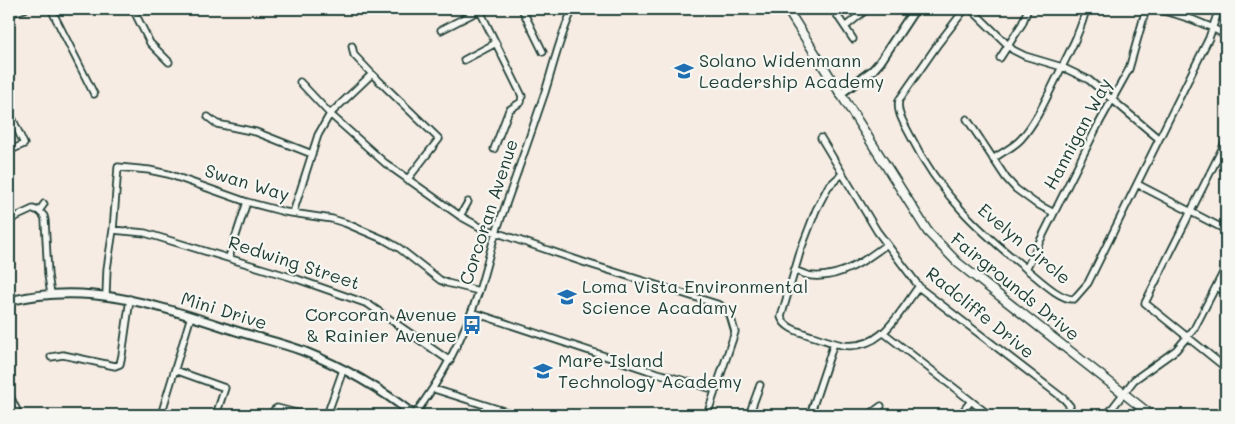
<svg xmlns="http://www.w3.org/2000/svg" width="1235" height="424" font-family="Mali,sans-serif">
  <rect width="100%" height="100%" fill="#f6ece3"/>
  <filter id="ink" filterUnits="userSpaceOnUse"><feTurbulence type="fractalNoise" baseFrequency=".02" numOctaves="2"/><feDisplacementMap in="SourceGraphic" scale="10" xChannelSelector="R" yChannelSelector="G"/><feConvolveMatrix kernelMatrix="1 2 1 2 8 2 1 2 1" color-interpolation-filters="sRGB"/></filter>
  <g filter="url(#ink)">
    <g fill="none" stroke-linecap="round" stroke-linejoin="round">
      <g stroke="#1f3d34" stroke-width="9">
        <path id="minor" d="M51 9 94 94
          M133 9 150 43 169 62
          M479 9 522 96 521 102 509 110 494 149
          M522 9 543 52
          M833 9 853 39
          M965 9 938 44 899 100C896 112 904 123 910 135 940 195 978 230 1030 272 1041 281 1061 300 1074 299L1088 283 1209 38 1219 9
          M971 9 1013 50 1025 56 1062 67 1089 80 1159 139
          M1155 9C1180 14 1203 22 1226 35
          M9 14 25 9
          M845 27 867 9
          M441 30 482 9
          M352 46 354 55 372 74 439 139 407 180
          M1000 58 1022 24 1028 9
          M464 60 496 43
          M300 82 330 114 385 163 460 216 480 227 586 263 720 305 730 315 735 332 707 415
          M9 111 24 144 9 151
          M208 117 217 124 256 132 312 154
          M967 119 1006 178 1016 189 1035 203 1054 213
          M821 138 877 231 921 289 1064 399 1070 406 1064 415
          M1226 141 1145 303 1226 368
          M993 159C1002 152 1014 147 1021 139 1036 122 1046 99 1056 79 1067 56 1080 34 1086 9
          M842 174 828 187 816 210 801 249 781 317C785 329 801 332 812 336 822 339 832 343 842 345 882 351 898 314 919 286
          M1137 184 1226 230
          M39 211 44 204
          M293 213 318 135 330 114 372 74
          M460 216 468 202
          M9 220 33 209 39 211 44 216 45 220 48 275 51 294
          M113 230 145 233 297 279 368 304 450 361
          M229 257 247 202
          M1026 269 1097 127 1129 69 1146 9
          M794 270C800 272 807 276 813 276 841 278 866 260 887 244
          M1217 287 1226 293
          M106 295 107 269 113 230 118 167 149 170 168 174 247 202 285 212 332 219 345 223 385 240 399 248 440 280 447 283 479 291
          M472 312 647 370 716 390
          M884 333 989 415
          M51 357 63 355 115 366 120 364 122 355 130 299
          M175 370 225 388 216 415
          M434 389 516 415
          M9 394 19 415
          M161 415 191 316
          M272 415 274 410 277 408 304 415
          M327 415 343 370
          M414 415C443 377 464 336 479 291 485 271 490 251 496 232 513 185 529 139 545 92 554 64 560 35 573 9
          M749 415 760 385
          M810 415 834 343
          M869 415 881 406
          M960 415 971 401
          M1107 415 1134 380 1176 350 1194 329 1226 267"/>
      </g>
      <g stroke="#1f3d34" stroke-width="11">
        <path id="tertiary" d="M840 94 873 70 880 62 915 9
          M9 301C87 281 157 305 230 329 254 337 279 342 303 351 343 367 380 388 414 415"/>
      </g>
      <g stroke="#1f3d34" stroke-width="11">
        <path id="secondary" d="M787 9 928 232 958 263 1151 415"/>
      </g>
      <use href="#minor" stroke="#f6f6f2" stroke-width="5.5"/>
      <use href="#tertiary" stroke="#f6f6f2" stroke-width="7"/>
      <use href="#secondary" stroke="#f6f6f2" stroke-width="8"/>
    </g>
  </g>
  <defs>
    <g id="school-bare" transform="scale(1.5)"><path d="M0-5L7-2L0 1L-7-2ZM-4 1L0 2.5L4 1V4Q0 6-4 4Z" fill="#1f6fb2" stroke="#f6f6f2" stroke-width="2.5" paint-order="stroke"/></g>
    <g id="bus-bare" transform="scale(1.5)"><path d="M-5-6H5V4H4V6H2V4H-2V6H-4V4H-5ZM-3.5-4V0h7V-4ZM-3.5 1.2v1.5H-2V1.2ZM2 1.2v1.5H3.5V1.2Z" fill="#1f6fb2" stroke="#f6f6f2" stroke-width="2.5" paint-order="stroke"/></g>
  </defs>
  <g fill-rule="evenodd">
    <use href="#school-bare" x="684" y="71"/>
    <use href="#school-bare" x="567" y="297"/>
    <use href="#bus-bare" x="472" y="325"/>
    <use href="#school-bare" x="543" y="371"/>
  </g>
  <g text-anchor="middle" stroke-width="4.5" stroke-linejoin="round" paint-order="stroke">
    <g font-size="18" fill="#1f3d34" stroke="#f6f6f2" text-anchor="start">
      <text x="699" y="67">Solano Widenmann<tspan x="699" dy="21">Leadership Academy</tspan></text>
      <text x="582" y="293">Loma Vista Environmental<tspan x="582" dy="21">Science Acadamy</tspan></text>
      <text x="457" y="321" text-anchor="end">Corcoran Avenue<tspan x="457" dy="21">&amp; Rainier Avenue</tspan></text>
      <text x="558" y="367">Mare Island<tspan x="558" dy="21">Technology Academy</tspan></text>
    </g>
    <g font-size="18" fill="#1f3d34" stroke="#f6f6f2">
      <text transform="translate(1078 134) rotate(-62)" y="6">Hannigan Way</text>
      <text transform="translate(247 183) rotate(17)" y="6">Swan Way</text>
      <text transform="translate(489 212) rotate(-72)" y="6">Corcoran Avenue</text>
      <text transform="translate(1024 244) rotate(40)" y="6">Evelyn Circle</text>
      <text transform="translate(294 263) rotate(18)" y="6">Redwing Street</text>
      <text transform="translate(1015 287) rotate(39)" y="6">Fairgrounds Drive</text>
      <text transform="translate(224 311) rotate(17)" y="6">Mini Drive</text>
      <text transform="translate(980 313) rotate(39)" y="6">Radcliffe Drive</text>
    </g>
  </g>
  <rect width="1235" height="424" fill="none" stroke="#f6f6f2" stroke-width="30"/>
  <rect x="15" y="15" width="1205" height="394" fill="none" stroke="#1f3d34" stroke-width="2" filter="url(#ink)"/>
</svg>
